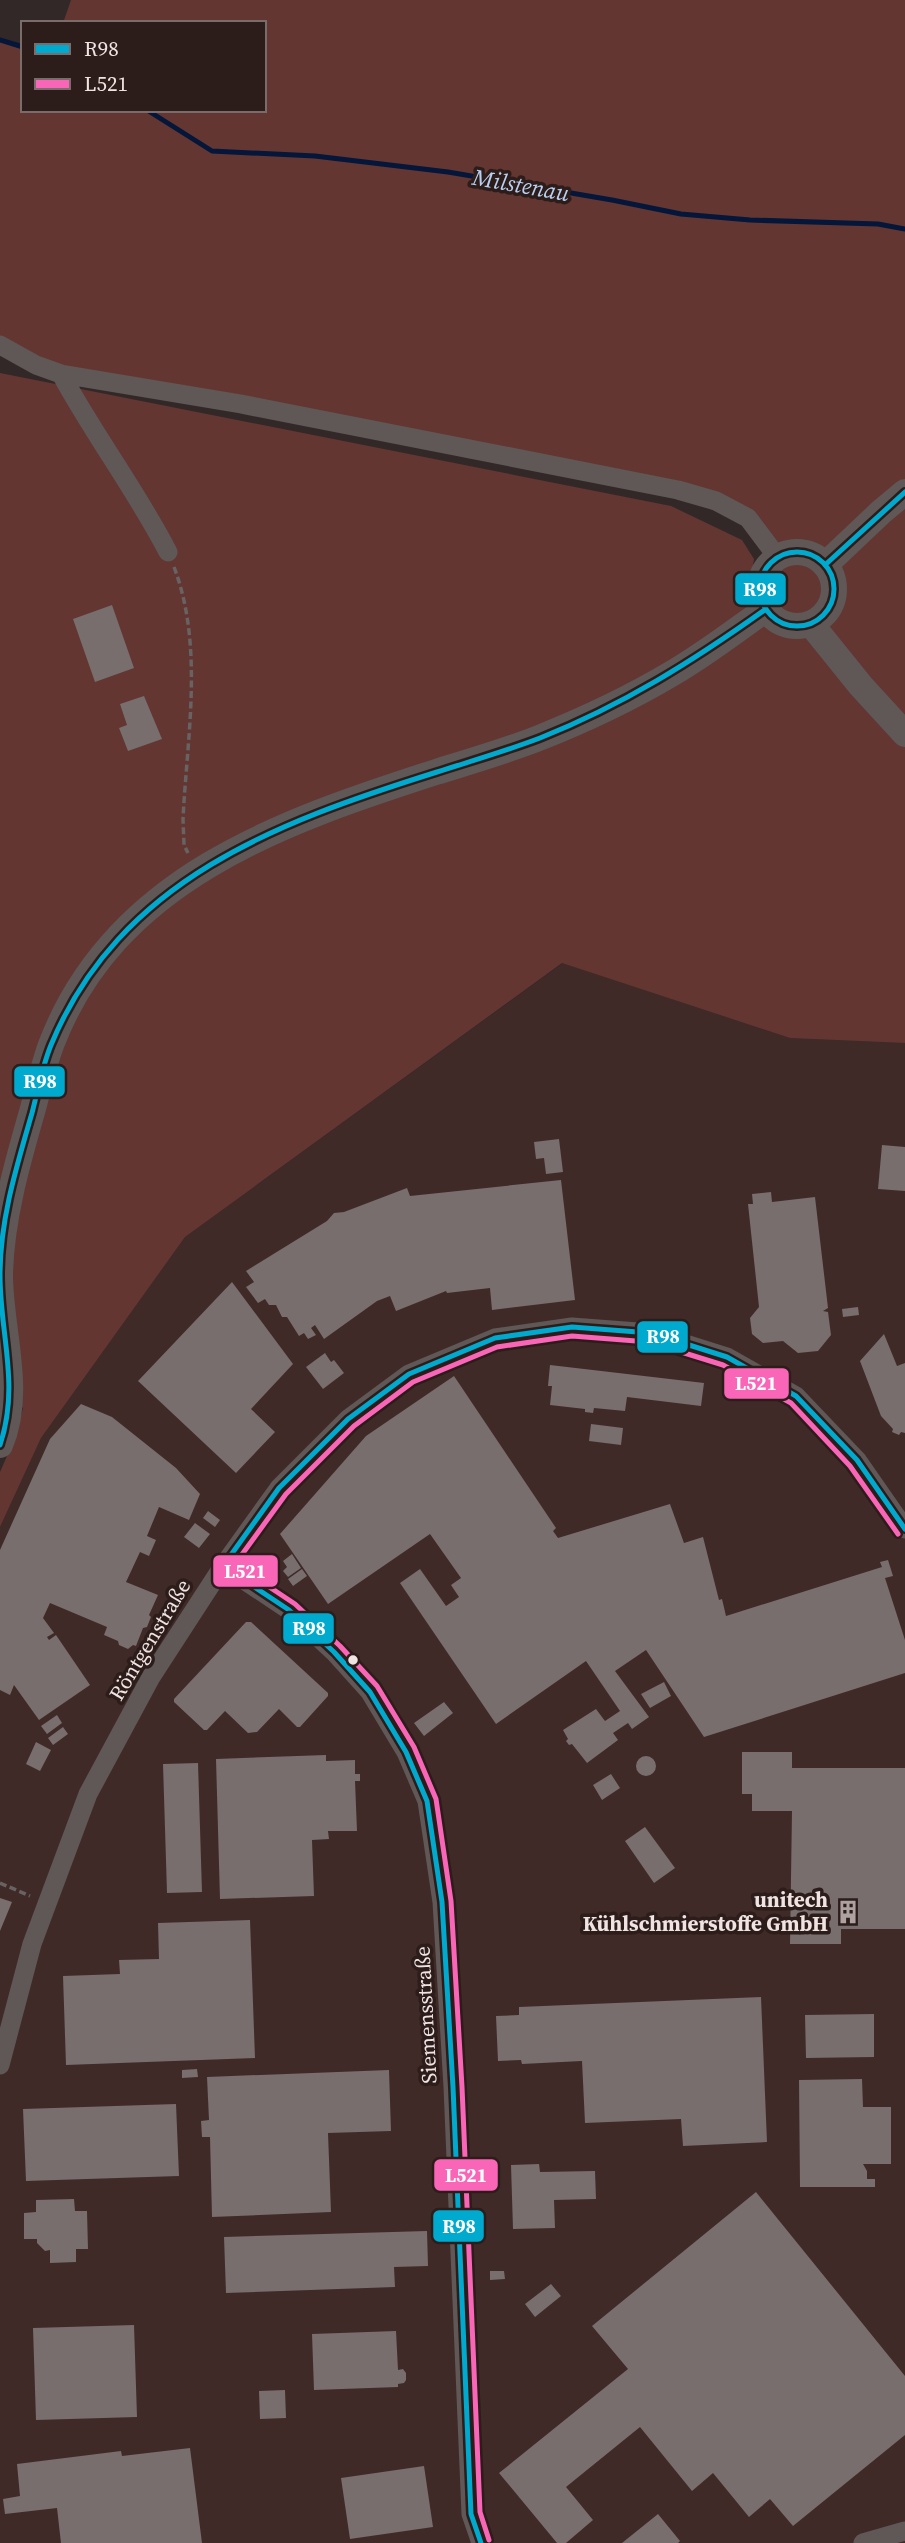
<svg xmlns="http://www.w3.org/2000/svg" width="905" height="2543" font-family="'Source Serif 4',serif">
  <rect width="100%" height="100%" fill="#322827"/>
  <path fill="#3f2a27" d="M563 963 790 1038 905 1043V2543H0V1527L41 1438 185 1237Z"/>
  <path fill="#633631" d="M71 0H905V1043L790 1038 562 963 185 1237 41 1438 0 1527V1472L15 1438 23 1408 10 1393 0 1324V373L671 506 742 540 754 559 748 599 771 563 748 518 716 501 61 374 0 345V42L23 46V110H264V23H63Z"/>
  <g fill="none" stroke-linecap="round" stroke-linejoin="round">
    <path stroke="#041639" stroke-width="5" d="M0 40 23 47
      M147 110 212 151 315 156 448 172 612 200 681 214 750 220 878 224 905 229"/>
  </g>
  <path fill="#776e6d" d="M112 605 134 668 95 682 73 619Z
    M144 696 162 739 128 751 119 728 127 725 120 704Z
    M559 1139 563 1172 546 1174 544 1158 536 1159 534 1142Z
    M882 1145 905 1147V1191L878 1189Z
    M561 1180 575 1300 492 1310 490 1288 447 1293 446 1291 396 1311 390 1296 377 1301 324 1339 315 1325 311 1328 316 1335 308 1339 304 1333 299 1336 287 1317H282L276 1305H269L265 1299 258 1303 246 1287 254 1282 246 1271 327 1221 334 1213 344 1212 407 1188 410 1196Z
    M771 1192 772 1202 815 1197 828 1308 823 1311 828 1312 831 1335 818 1351 798 1353 783 1341 763 1343 752 1334 750 1318 759 1307 748 1204H753L752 1194Z
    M232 1282 293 1364 251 1409 275 1432 236 1473 138 1381Z
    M858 1307 859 1315 843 1317 842 1309Z
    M884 1334 897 1366 905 1363V1433L901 1432 899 1435 892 1432 893 1429 881 1416 860 1361Z
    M325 1353 331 1362 334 1360 344 1373 323 1389 306 1367Z
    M550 1365 704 1383 701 1406 627 1397 625 1411 594 1408 593 1413 585 1412V1409L550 1405 552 1386H548Z
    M454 1376 556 1528 553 1531 558 1538 670 1504 684 1543 703 1537 719 1600 722 1599 726 1616 882 1567 880 1562 888 1560 893 1576 885 1578 905 1640V1673L704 1737 646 1650 615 1671 649 1717 632 1729 628 1723 613 1733 618 1740 587 1763 572 1744 569 1745 566 1741 568 1739 563 1730 596 1709 605 1721 620 1711 586 1661 496 1724 400 1583 420 1569 446 1606 459 1597 451 1585 461 1578 430 1534 328 1604 280 1534 366 1436Z
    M81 1404 112 1417 176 1468 200 1494 189 1520 159 1507 147 1536 156 1540 149 1556 140 1552 126 1582 158 1595 149 1615 151 1617 147 1627 143 1628 136 1646 133 1645 128 1649 119 1645 118 1641 104 1635 107 1627 50 1603 43 1618 54 1633 47 1637 49 1640 56 1635 90 1685 39 1720 14 1685 10 1695 0 1690V1550L50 1439Z
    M591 1424 623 1428 621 1445 589 1441Z
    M208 1511 220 1520 215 1527 203 1518Z
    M195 1523 210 1534 199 1548 184 1537Z
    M292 1554 301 1568 288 1577 283 1571 287 1567 283 1561Z
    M302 1569 307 1576 293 1586 288 1579Z
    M246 1622H251L328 1693V1696L300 1727H297L279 1709 257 1732 248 1733 225 1711 207 1730H204L174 1702V1699Z
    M664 1682 671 1696 650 1708 641 1694Z
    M444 1702 453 1713 424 1736 414 1723Z
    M57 1715 62 1723 47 1734 41 1726Z
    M63 1727 68 1734 53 1745 48 1738Z
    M36 1742 51 1750 40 1771 26 1764Z
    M742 1752H792V1768H905V1929H841V1944H790L792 1811H752V1794H742Z
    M326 1755V1761L355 1760V1774H360V1781H355L357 1831H328L329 1839 312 1840 314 1896 220 1899 216 1759Z
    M636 1766a10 10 0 1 1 20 0a10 10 0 1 1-20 0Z
    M198 1763 202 1892 167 1893 163 1764Z
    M611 1774 620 1788 602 1800 593 1785Z
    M645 1827 675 1868 654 1883 625 1841Z
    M0 1898 12 1902 0 1931Z
    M250 1920 255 2058 66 2065 63 1976 120 1974 119 1960 159 1959 158 1923Z
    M761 1997 767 2142 683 2146 681 2119 585 2123 582 2061 522 2064 521 2060 498 2061 496 2016 519 2015V2007Z
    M874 2014V2057L806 2058 805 2015Z
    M422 2045H430L431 2060H423Z
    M197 2069 198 2077 182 2078V2070Z
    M389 2070 391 2131 328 2133 331 2212 212 2217 210 2137H202L201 2121 209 2120 207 2077Z
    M862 2079 863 2107H891V2164H863L867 2171V2179H875V2187H800L799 2080Z
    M176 2104 179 2176 26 2181 23 2109Z
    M539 2164 540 2172 595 2171 596 2199 554 2200 555 2228 513 2229 511 2165Z
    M756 2192 905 2376V2435L793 2526 770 2499 749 2517 713 2473 692 2491 640 2427 566 2487 593 2520 566 2543H557L499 2473 628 2369 592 2326Z
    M74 2199 75 2211H87L88 2249H76V2262L50 2263V2250L45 2251 37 2243V2239H24V2213L36 2212V2200Z
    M427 2231 428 2266 394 2267 395 2287 226 2293 224 2237Z
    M490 2271H504L505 2279 490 2280Z
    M551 2284 561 2296 535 2317 525 2304Z
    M134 2325 137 2417 36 2420 33 2328Z
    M396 2331 398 2370 403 2369 406 2373V2380L404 2383 398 2384V2387L314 2390 312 2334Z
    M285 2390 286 2418 260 2419 259 2391Z
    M190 2448 202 2543H61L57 2508 5 2514 3 2499 20 2496 17 2464 121 2451 122 2456Z
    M424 2466 433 2527 350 2539 341 2478Z
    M658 2514 680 2541 678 2543H622Z"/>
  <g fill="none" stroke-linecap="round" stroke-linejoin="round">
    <path stroke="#686262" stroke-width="3.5" stroke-dasharray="7 3.5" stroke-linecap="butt" d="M174 567C204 646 187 737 183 819L184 845 188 853
      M0 1883 30 1896"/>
    <path stroke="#5f5856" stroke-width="19" d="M0 345 36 365 61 374 241 404 678 490 716 501 748 518 778 558
      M61 374C94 435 136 490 168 552
      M223 1566 289 1610 334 1652 370 1692 406 1752 427 1801 442 1902 453 2087 471 2514 481 2543
      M0 2065 32 1944 88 1794 151 1677 223 1566 279 1488 348 1419 409 1374 495 1338 572 1327 651 1333 727 1357 796 1396 857 1460 905 1529
      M863 2543 905 2531"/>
    <path stroke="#5f5856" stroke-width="26" d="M760 589a37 37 0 1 1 74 0a37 37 0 1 1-74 0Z
      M825 565 881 512 905 492
      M811 624 861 686 905 734
      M0 1445C23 1392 0 1330 0 1275 1 1220 17 1164 32 1112 38 1090 43 1067 51 1045 114 879 281 822 436 772 471 761 506 751 539 738 584 720 629 699 671 674 704 655 735 631 766 609"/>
    <g stroke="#2c1c1a" stroke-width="10">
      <path id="bus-1" d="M760 589a37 37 0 1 1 74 0a37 37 0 1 1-74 0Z
        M825 565 905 492
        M0 1445C20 1385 0 1335 0 1275 0 1219 17 1165 32 1113 38 1090 42 1067 51 1045 120 879 278 822 437 772 471 761 506 751 540 738 623 705 693 661 766 609
        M481 2543 471 2514 453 2087 442 1902 427 1801 406 1752 370 1692 334 1652 289 1610 223 1566 279 1488 348 1419 409 1374 495 1338 572 1327 651 1333 727 1357 796 1396 857 1460 905 1529"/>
    </g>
    <g stroke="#2c1c1a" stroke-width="10">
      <path id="bus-2" d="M489 2540 480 2512 462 2087 451 1901 436 1799 414 1747 377 1686 340 1646 295 1604 235 1564 286 1494 354 1426 413 1382 497 1347 572 1336 649 1342 723 1365 791 1403 850 1466 898 1534"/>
    </g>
    <use href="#bus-1" stroke="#00a9ce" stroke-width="5"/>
    <use href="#bus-2" stroke="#fa66b7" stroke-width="5"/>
  </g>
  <defs>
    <g id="building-bare" transform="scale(1.89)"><path d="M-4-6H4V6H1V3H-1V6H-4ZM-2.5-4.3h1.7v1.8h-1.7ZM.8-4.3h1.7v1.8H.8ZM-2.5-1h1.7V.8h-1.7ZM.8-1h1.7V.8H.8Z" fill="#aea2a1" stroke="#2c1c1a" stroke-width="2.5" paint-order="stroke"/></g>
  </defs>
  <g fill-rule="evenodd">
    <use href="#building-bare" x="848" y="1912"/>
  </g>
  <circle fill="#f0e4e3" stroke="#2c1c1a" stroke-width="2.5" cx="353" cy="1660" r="6"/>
  <g text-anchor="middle" stroke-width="7" stroke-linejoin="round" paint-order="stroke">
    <g font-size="21" fill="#f0e4e3" stroke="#2c1c1a">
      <text transform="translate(150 1640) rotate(-59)" y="7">Röntgenstraße</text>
      <text transform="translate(426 2015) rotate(-93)" y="7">Siemensstraße</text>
    </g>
    <g font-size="21" font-weight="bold" fill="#f0e4e3" stroke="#2c1c1a" text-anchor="end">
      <text x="828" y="1907">unitech<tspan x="828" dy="24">Kühlschmierstoffe GmbH</tspan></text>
    </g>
    <g font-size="23" font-style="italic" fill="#bad0f2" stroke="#2c1c1a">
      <text transform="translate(521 185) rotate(10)" y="8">Milstenau</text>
    </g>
  </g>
  <g stroke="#2c1c1a" stroke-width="2.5">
    <rect x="734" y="572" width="53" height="34" rx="7" fill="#00a9ce"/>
    <rect x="13" y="1065" width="53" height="33" rx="7" fill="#00a9ce"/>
    <rect x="636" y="1320" width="53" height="34" rx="7" fill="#00a9ce"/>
    <rect x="723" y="1367" width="67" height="33" rx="7" fill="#fa66b7"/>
    <rect x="212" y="1554" width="67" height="34" rx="7" fill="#fa66b7"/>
    <rect x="282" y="1612" width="53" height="33" rx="7" fill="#00a9ce"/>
    <rect x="433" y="2158" width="66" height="34" rx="7" fill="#fa66b7"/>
    <rect x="432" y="2209" width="53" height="34" rx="7" fill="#00a9ce"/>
  </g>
  <g font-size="19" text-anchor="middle" font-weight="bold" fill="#fff">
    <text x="760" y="596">R98</text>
    <text x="40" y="1088">R98</text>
    <text x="663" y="1343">R98</text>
    <text x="756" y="1390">L521</text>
    <text x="245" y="1578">L521</text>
    <text x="309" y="1635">R98</text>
    <text x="466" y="2182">L521</text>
    <text x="459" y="2233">R98</text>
  </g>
  <rect x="21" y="21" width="245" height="91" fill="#2c1c1a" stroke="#7a6c6a" stroke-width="2"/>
  <rect x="35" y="44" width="35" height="10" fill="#00a9ce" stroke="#7a6c6a" stroke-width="2"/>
  <text x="84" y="56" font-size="21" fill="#f0e4e3">R98</text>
  <rect x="35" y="79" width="35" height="10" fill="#fa66b7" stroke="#7a6c6a" stroke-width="2"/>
  <text x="84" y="91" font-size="21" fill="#f0e4e3">L521</text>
</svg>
